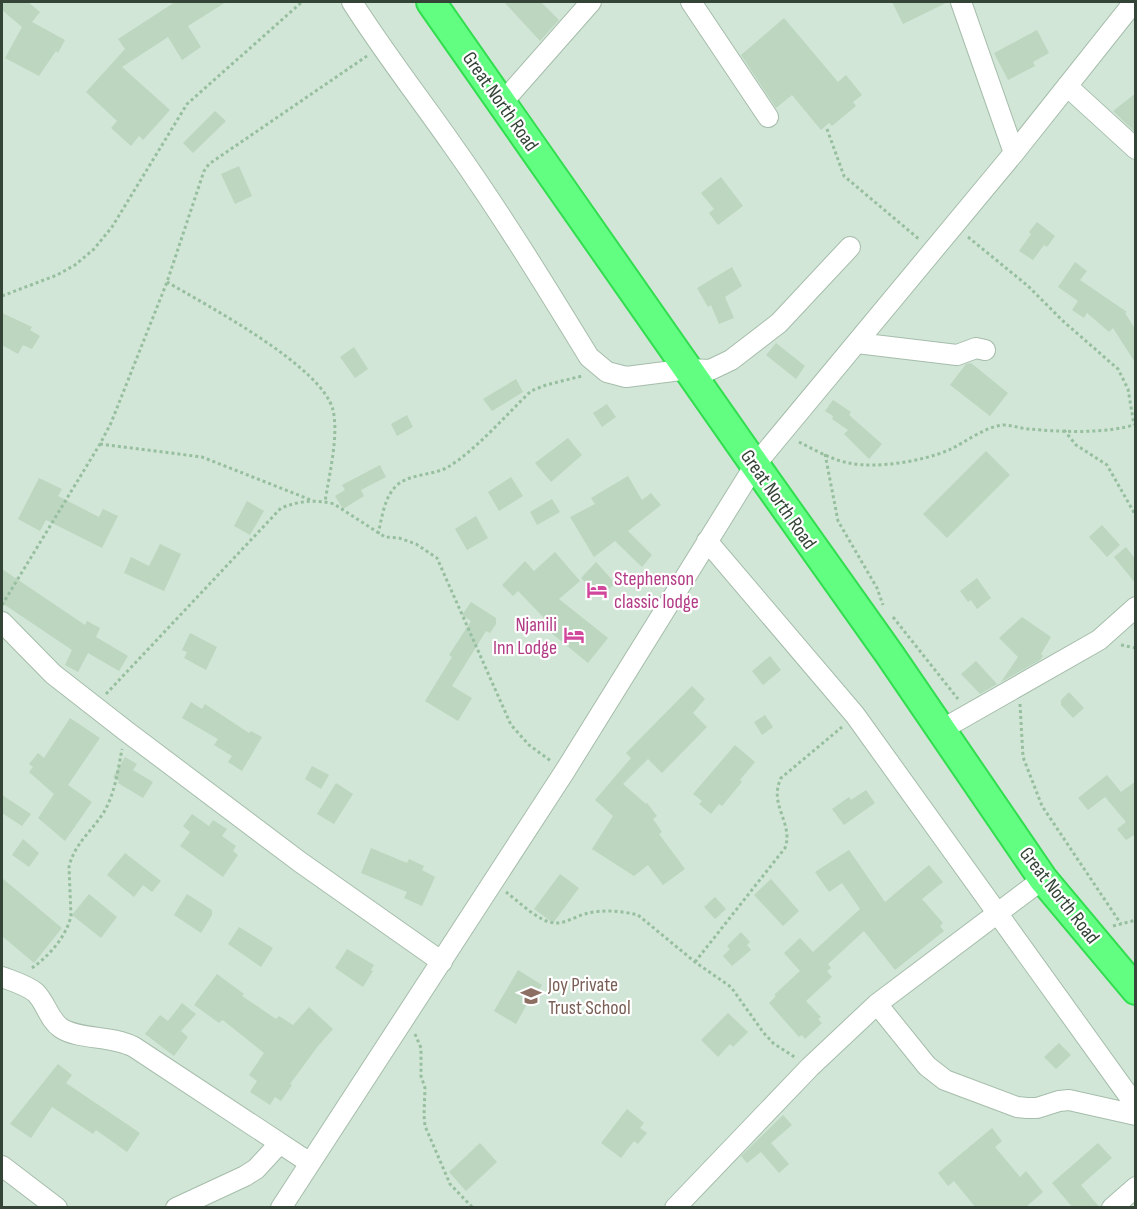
<svg xmlns="http://www.w3.org/2000/svg" width="1137" height="1209" font-family="'Sofia Sans Condensed',sans-serif">
  <rect width="100%" height="100%" fill="#e3f2e7"/>
  <path fill="#d1e6d6" d="M2 2H1135V1207H2Z"/>
  <path fill="#bcd6c0" d="M2 2H28L40 12 32 22 65 40 58 53 56 51 39 76 5 58 22 27 2 10Z
    M175 2H226L188 26 201 47 182 60 168 37 122 67 170 110 143 140 139 136 131 146 111 128 117 121 86 92 125 49 118 39Z
    M504 2H541L559 20 540 41Z
    M892 2H948L903 24Z
    M784 18 838 82 846 75 862 95 853 102 856 106 832 126 829 123 821 130 792 95 776 108 741 55Z
    M1037 30 1049 53 1033 62 1035 66 1008 80 994 53Z
    M1136 93V131L1135 132 1113 111Z
    M215 111 226 121 193 153 183 143Z
    M239 166 252 196 235 204 221 174Z
    M721 177 743 206 718 225 709 213 714 209 701 193Z
    M1037 222 1055 236 1047 247 1044 245 1033 260 1019 251 1031 234 1029 232Z
    M1075 262 1087 271 1080 280 1127 312 1125 313 1136 330V364L1113 328 1109 332 1087 313 1084 318 1072 310 1078 301 1058 287Z
    M732 267 742 286 725 297 734 318 719 324 711 305 708 307 697 288Z
    M2 313 32 327 30 330 40 336 32 349 23 345 18 354 2 345Z
    M776 343 805 366 796 379 766 355Z
    M354 347 368 369 355 378 340 357Z
    M971 363 1008 393 990 416 950 385 966 364Z
    M516 379 523 392 492 411 483 399Z
    M833 400 851 412 849 415 882 444 869 459 844 434 848 430 832 419 833 416 825 411Z
    M607 404 616 417 602 427 593 413Z
    M407 415 413 427 397 436 391 424Z
    M568 438 582 455 551 482 535 463Z
    M986 451 1010 475 947 538 923 514Z
    M380 465 386 477 361 490 364 496 343 509 335 496 345 490 342 485Z
    M628 476 642 500 651 493 661 505 628 531 652 555 642 567 615 541 594 557 570 517 595 504 591 498Z
    M511 477 523 496 499 511 488 492Z
    M39 478 62 489 58 496 99 517 103 509 118 516 102 548 46 520 40 531 18 519Z
    M552 499 560 512 537 525 530 512Z
    M247 501 264 511 250 535 234 526Z
    M476 516 488 538 467 550 455 529Z
    M1102 525 1120 545 1107 557 1089 537Z
    M160 544 181 554 164 591 124 573 131 557 149 566Z
    M1126 547 1136 560V584L1114 557Z
    M555 552 580 581 559 599 608 638 588 663 544 627 548 622 518 591 513 596 502 585 525 561 534 571Z
    M596 562 615 583 600 598 581 578Z
    M2 569 85 625 87 621 100 628 96 637 128 656 119 671 88 653 78 672 65 665 72 650 2 603Z
    M977 578 991 598 977 609 971 600 968 602 960 591Z
    M471 602 496 618V624L490 633 486 631 452 686 472 698 458 721 425 701 452 657 449 655 471 621 462 615Z
    M1022 617 1051 637 1041 654 1043 656 1040 660 1001 682 1018 657 999 638Z
    M190 633 217 647 206 670 184 658 187 652 182 650Z
    M770 656 781 670 763 685 752 671Z
    M976 661 997 684 980 694 961 674Z
    M692 686 705 699 693 713 707 727 662 773 648 759 623 784 646 804 647 803 657 816 653 819 662 832 659 834 685 869 663 885 648 865 634 876 592 849 613 816 595 800 631 758 626 753Z
    M1069 692 1084 708 1073 718 1061 705V700Z
    M191 702 202 709 205 704 249 733 251 731 262 737 242 771 228 762 232 756 214 745 218 739 182 718Z
    M765 715 773 727 762 735 754 722Z
    M70 718 100 738 68 785 92 802 65 841 38 818 54 794 29 772 33 767 29 764 38 753 44 758Z
    M735 745 755 762 740 780 742 782 722 806 719 804 711 814 699 804 702 801 693 794Z
    M125 757 137 764 133 770 153 782 143 798 118 783 119 781 113 777Z
    M312 766 329 775 321 789 305 779Z
    M1107 775 1121 792 1136 781V834L1126 840 1117 829 1126 822 1105 797 1088 810 1078 798Z
    M336 783 353 794 334 824 317 814Z
    M866 790 875 803 844 825 832 809 849 797 851 800Z
    M2 795 31 814 22 826 2 813Z
    M192 814 209 826 213 820 227 829 222 836 236 846 233 851 238 855 223 877 180 846 190 832 183 826Z
    M23 839 39 853 29 867 12 855Z
    M371 848 407 863 409 859 424 866 422 870 435 877 422 906 404 898 407 892 361 873Z
    M849 850 885 902 929 865 943 882 922 899 943 923 940 926 944 931 895 970 864 931 828 964 831 968 827 971 832 977 806 1001 821 1017 818 1019 822 1023 805 1039 802 1035 799 1037 769 1003 776 996 774 995 800 971 784 953 800 938 813 952 860 909 842 883 829 892 815 872Z
    M125 853 161 881 152 892 143 885 134 897 107 875Z
    M560 874 579 888 553 923 534 909Z
    M2 878 62 928 34 963 2 936Z
    M771 879 799 911 783 926 754 895Z
    M89 894 117 917 101 938 72 915Z
    M187 894 212 910V915L201 933 174 915Z
    M715 897 726 909 715 919 704 907Z
    M239 927 273 948 261 967 228 944Z
    M741 932 750 942 747 945 751 950 732 966 723 956 730 949 727 946Z
    M347 949 374 965 371 970 373 971 363 987 335 968Z
    M518 970 542 985 531 1004 528 1002 516 1024 494 1011Z
    M217 974 244 994 242 996 276 1019 279 1016 293 1025 309 1007 333 1029 318 1046 290 1084 292 1085 281 1101 275 1097 270 1105 250 1092 257 1081 249 1075 264 1053 224 1021 222 1020 219 1023 194 1005Z
    M182 1003 196 1014 181 1031 188 1037 174 1056 145 1034 160 1015 168 1021Z
    M728 1013 748 1032 733 1047 730 1044 718 1057 701 1040Z
    M1059 1043 1071 1055 1056 1069 1044 1057Z
    M58 1064 72 1075 66 1083 140 1133 127 1152 96 1130 93 1134 52 1107 31 1138 10 1124Z
    M627 1109 644 1123 640 1128 647 1133 638 1144 634 1141 621 1158 601 1143Z
    M783 1115 792 1125 771 1143 789 1164 779 1173 761 1152 747 1163 741 1156Z
    M992 1128 1002 1141 995 1147 1020 1177 1026 1171 1043 1192 1025 1208H976L954 1181 948 1186 938 1173Z
    M480 1143 497 1162 466 1191 449 1172Z
    M1098 1143 1112 1158 1081 1185 1100 1208H1073L1052 1183Z"/>
  <g fill="none" stroke-linecap="round" stroke-linejoin="round">
    <g stroke="#a6bdab" stroke-width="22">
      <path id="minor" d="M352 2C383 51 418 96 451 143 500 212 545 285 589 357L607 372 626 377 689 369 710 370 731 360 779 323 850 247
        M691 2 768 117
        M961 2 1014 153
        M1067 86 1136 149
        M502 103 591 2
        M857 343 957 355 976 348 985 350
        M707 541 855 715 1136 1106
        M2 622 53 674 126 731 300 862 442 962
        M941 730 1099 640 1136 607
        M2 977C12 981 27 985 36 993 46 1003 49 1020 61 1028 79 1040 112 1035 134 1047L310 1163
        M877 1004 927 1066 945 1080 1017 1107 1027 1108H1037L1059 1101 1069 1100 1136 1115
        M2 1166 57 1208
        M176 1208 245 1176 256 1169 280 1143
        M281 1208 565 771 755 465 1014 153 1134 2
        M675 1208 810 1067 877 1004 1043 879
        M1112 1208 1136 1187"/>
    </g>
    <g stroke="#32dd4f" stroke-width="32">
      <path id="highway" d="M431 2 755 465 890 655 1043 879 1136 990"/>
    </g>
    <path stroke="#97bf9f" stroke-width="3" stroke-dasharray="3 3" stroke-linecap="butt" d="M827 129 844 176 920 240
      M968 237 1028 286 1063 321 1118 369 1128 389 1134 425
      M167 282C206 305 322 366 333 410 339 436 329 475 325 502
      M2 296 57 275 75 265 94 249 112 227 187 104 302 2
      M1064 430 1076 445 1107 465 1136 516
      M799 442C815 450 832 460 849 463 877 469 923 461 949 450 966 442 984 427 1003 425 1013 425 1021 429 1030 429 1059 432 1109 434 1136 424
      M100 444 202 457 311 500
      M825 454 838 521 877 588 883 605
      M378 534C382 518 384 498 396 486 410 473 432 476 448 467 475 451 507 414 531 391L546 385 582 376
      M2 605 100 444 111 423 167 282 204 171 209 164 367 56
      M893 617 958 699
      M1121 645 1136 648
      M106 694 281 508C299 501 315 499 334 504L385 537 399 538 416 544 437 558 511 725 529 745 551 761
      M1020 704 1023 757 1042 806 1121 924
      M506 892C518 901 534 917 549 922 563 926 573 917 585 914 601 909 622 911 638 915L695 962 731 987 763 1032 773 1043 796 1058
      M1113 926 1136 920
      M695 962 785 848C794 823 768 805 781 778L842 727
      M32 968C49 956 66 937 71 916L69 867C74 844 92 831 104 812 115 793 118 770 122 749
      M415 1034 421 1048V1076L425 1088 424 1115 425 1126 450 1184 473 1208"/>
    <use href="#minor" stroke="#fff" stroke-width="20"/>
    <use href="#highway" stroke="#62fe82" stroke-width="28"/>
  </g>
  <defs>
    <g id="hotel-bare" transform="scale(1.62)"><path d="M-6-4.5h1.5V1H6V5H4.5V3h-9V5H-6ZM-4 0a1.8 1.8 0 1 1 3.6 0ZM.5 0V-2.5h3Q6-2.5 6 0Z" fill="#d1479c" stroke="#fff" stroke-width="2.5" paint-order="stroke"/></g>
    <g id="school-bare" transform="scale(1.62)"><path d="M0-5L7-2L0 1L-7-2ZM-4 1L0 2.5L4 1V4Q0 6-4 4Z" fill="#8d6e63" stroke="#fff" stroke-width="2.5" paint-order="stroke"/></g>
  </defs>
  <g fill-rule="evenodd">
    <use href="#hotel-bare" x="597" y="590"/>
    <use href="#hotel-bare" x="574" y="635"/>
    <use href="#school-bare" x="531" y="996"/>
  </g>
  <g text-anchor="middle" stroke-width="4.5" stroke-linejoin="round" paint-order="stroke">
    <g font-size="20" fill="#344436" stroke="#fff">
      <text transform="translate(501 101) rotate(55)" y="7">Great North Road</text>
      <text transform="translate(779 499) rotate(55)" y="7">Great North Road</text>
      <text transform="translate(1060 895) rotate(52)" y="7">Great North Road</text>
    </g>
    <g font-size="20" fill="#b23c85" stroke="#fff" text-anchor="start">
      <text x="614" y="585">Stephenson<tspan x="614" dy="23">classic lodge</tspan></text>
      <text x="557" y="631" text-anchor="end">Njanili<tspan x="557" dy="23">Inn Lodge</tspan></text>
    </g>
    <g font-size="20" fill="#785e54" stroke="#fff" text-anchor="start">
      <text x="548" y="991">Joy Private<tspan x="548" dy="23">Trust School</tspan></text>
    </g>
  </g>
  <rect width="1137" height="1209" fill="none" stroke="#344436" stroke-width="6"/>
</svg>
